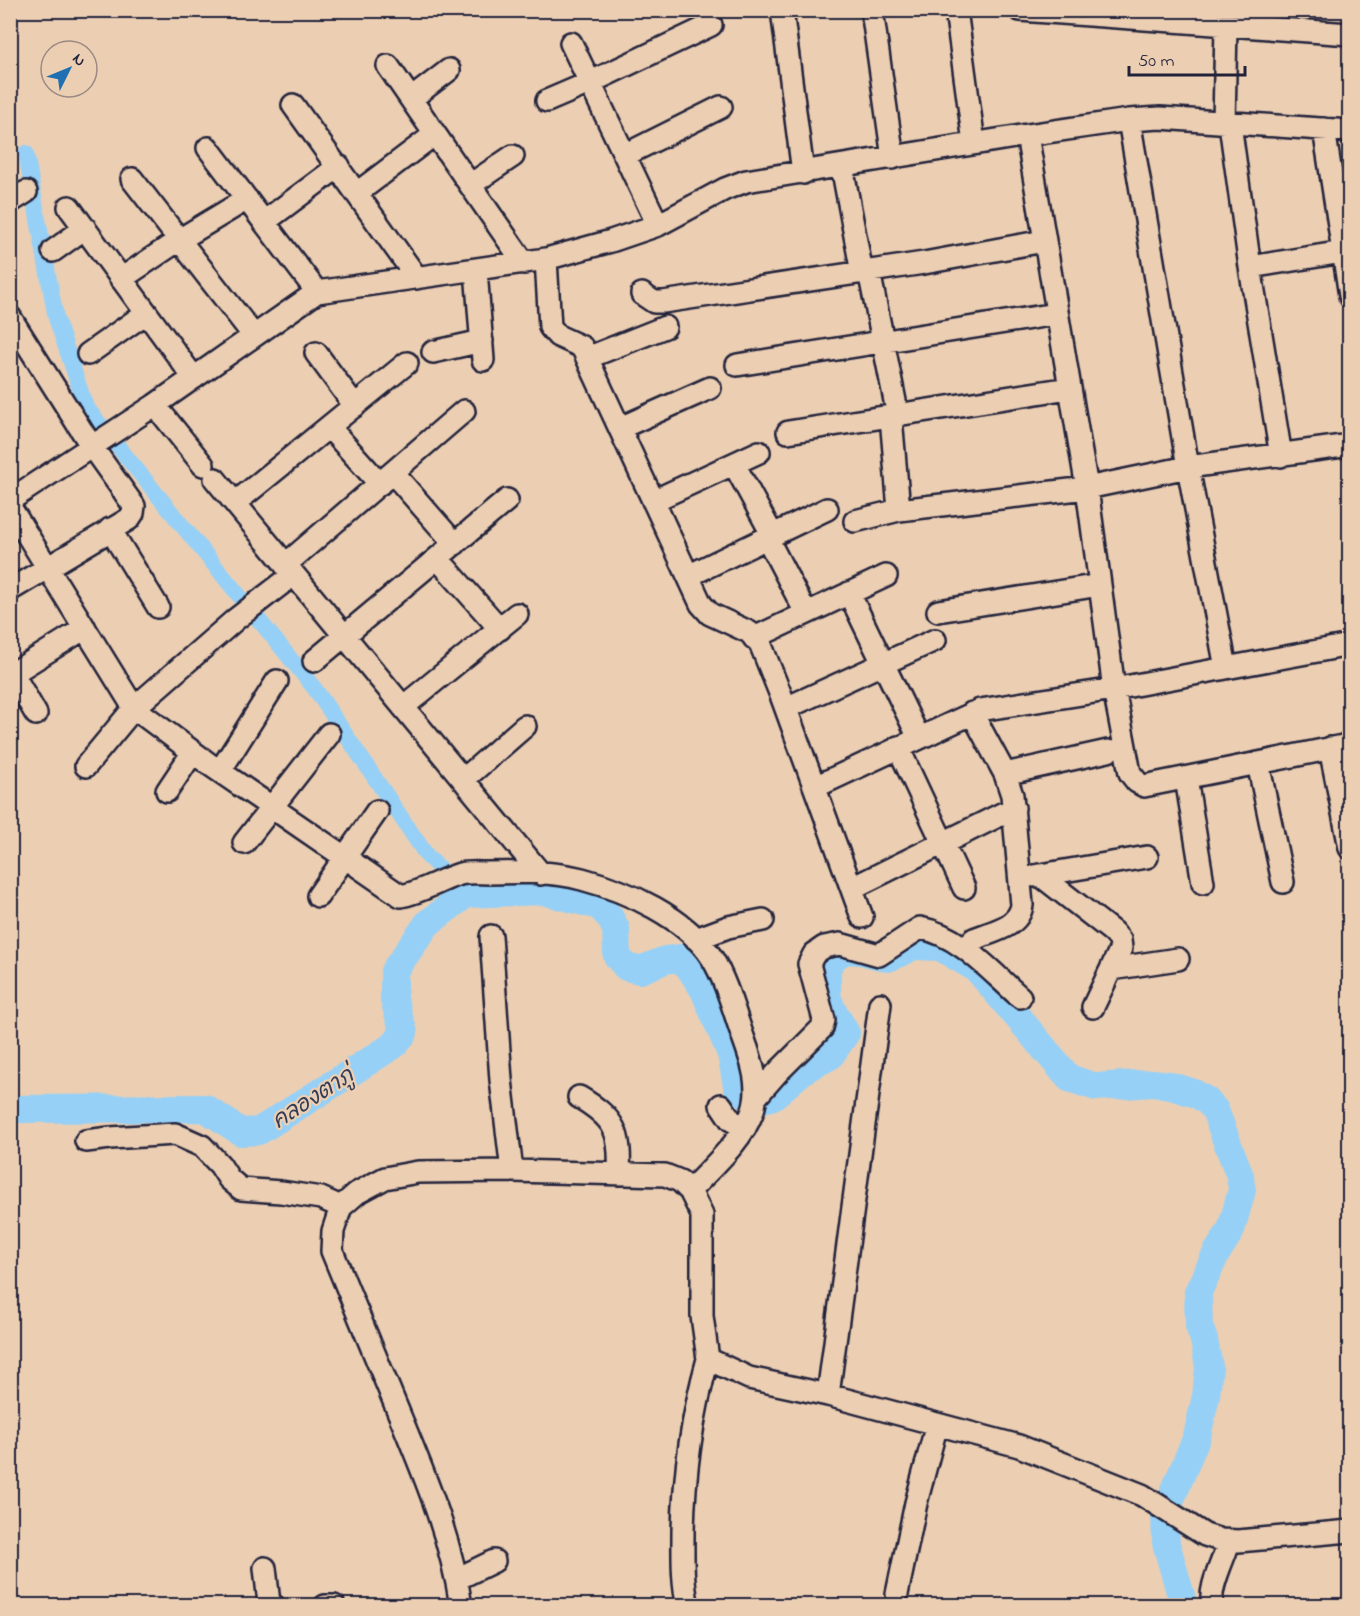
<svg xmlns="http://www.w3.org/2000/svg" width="1360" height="1616" font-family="'Indie Flower','Playpen Sans Thai',sans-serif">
  <rect width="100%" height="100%" fill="#eccfb3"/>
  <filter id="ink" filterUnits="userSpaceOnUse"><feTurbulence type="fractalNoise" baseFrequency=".0167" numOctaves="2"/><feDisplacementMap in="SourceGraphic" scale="12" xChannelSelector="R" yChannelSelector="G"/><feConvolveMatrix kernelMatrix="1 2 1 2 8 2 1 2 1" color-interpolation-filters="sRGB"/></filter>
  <g filter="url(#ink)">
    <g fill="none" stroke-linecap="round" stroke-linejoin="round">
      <path stroke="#96d0f6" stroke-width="16" d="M26 153 56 318 86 407 315 689 427 856 466 894"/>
      <path stroke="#96d0f6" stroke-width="28" d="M10 1109 205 1108 241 1132 259 1131 394 1045 404 1033 394 1000V971L428 923 466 894 543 891 599 906 609 916 616 929 617 956 626 967 640 970 665 960 679 958 689 967 704 990 731 1054 737 1085 747 1095 760 1100 773 1096 805 1069 830 1056 846 1033 832 1009 827 996V968L834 957 846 950 860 951 888 958 901 953 913 946 940 947 977 969 1069 1078 1096 1087 1153 1083 1168 1085 1194 1093 1206 1100 1215 1110 1240 1176 1242 1190 1231 1230 1216 1254 1198 1292 1199 1326 1204 1340 1209 1367 1206 1396 1197 1436 1165 1514 1166 1543 1184 1606"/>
      <g stroke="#22223b" stroke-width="26">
        <path id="minor" d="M782 10 803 173
          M872 10 893 158
          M956 10 974 143
          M1020 10 1350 34
          M571 43 658 225
          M388 66 524 263
          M411 99 449 70
          M547 101 589 83 711 25
          M293 105 417 278
          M1129 120 1188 467 1226 668 1350 645
          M1224 123 1226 25
          M1230 124 1250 267 1281 456
          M1324 129 1350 296
          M1027 135 1087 488 1114 689 1130 773 1137 782 1144 786 1348 745
          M208 148 317 292
          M625 155 721 107
          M842 166 862 273
          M132 179 254 336
          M470 185 513 156
          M357 193 435 134
          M10 202 26 192
          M69 207 194 378
          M264 222 339 166
          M53 251 85 228
          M546 259 550 327 558 336 582 347 701 604 710 614 749 632 760 643 782 698 862 917
          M1250 267 1343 252
          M476 270 483 360
          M869 271 898 416
          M121 279 179 240 247 199
          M642 294 654 302H663L924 263 1044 241
          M10 317 92 447 134 506 133 513 129 519 10 590
          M433 352 482 341
          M316 353 355 406
          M88 354 146 313
          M587 358 665 327
          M737 365 1056 314
          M155 405 203 465
          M891 417 899 510
          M329 427 380 484
          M620 428 710 388
          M788 432 1069 388
          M734 464 773 536
          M393 473 455 544
          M215 479 541 874
          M10 500 155 405 317 292 546 259 611 241 658 225 725 189 746 181 1027 135 1129 120 1160 118 1350 131
          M653 501 759 452
          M235 503 407 363
          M10 507 134 708 209 764 401 896C422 892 440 880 460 874 469 872 479 873 488 873 519 872 552 871 582 879 627 891 686 917 712 958 726 981 733 1008 742 1034 751 1059 762 1087 752 1113 741 1143 711 1167 690 1191
          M855 521 899 510 1087 488 1188 467 1350 445
          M110 529 158 607
          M767 538 806 613
          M438 559 500 629
          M285 565 464 411
          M688 576 827 509
          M849 593 919 738
          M938 611 1100 585
          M754 638 886 576
          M314 661 507 500
          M10 669 36 714
          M10 675 85 628
          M403 707 517 614
          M786 708 935 640
          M972 713 1005 774 1012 795 1022 905C1019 927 993 931 974 939
          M898 747 964 888
          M1330 748 1350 848
          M1258 763 1283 882
          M86 766 134 708 236 619 293 575
          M220 771 277 681
          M1005 774 1108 751
          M1186 778 1203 883
          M463 780 525 726
          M815 787 980 710 1114 689 1226 668
          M167 791 193 752
          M244 843 329 734
          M1040 875 1113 932 1120 940 1121 948 1093 1007
          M1034 876 1147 857
          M852 888 1014 808
          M318 896 377 811
          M491 936 501 1080 512 1171
          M696 939 728 927 763 920
          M1111 969 1178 959
          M579 1097C616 1119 621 1132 619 1174
          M756 1097 777 1073 822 1028 824 1020 809 964 814 954 824 947 840 944 879 955 920 928C960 935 990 971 1020 997
          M721 1105 731 1120 745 1128
          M86 1141 110 1138 175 1134 202 1146 220 1165 229 1179 241 1189 281 1192 321 1198 341 1207
          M828 1395 880 1004
          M265 1568 269 1603 274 1606
          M457 1579 494 1561
          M897 1594 916 1503 937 1424
          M325 1606H334
          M461 1606C451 1537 424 1474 398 1411 376 1357 354 1304 332 1251L333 1231 341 1207 357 1193 385 1178 418 1172 512 1171 665 1175 680 1181 690 1191 702 1215V1316L708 1359 749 1378 828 1395 1019 1446 1142 1495 1205 1535 1221 1540 1238 1541 1350 1531
          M688 1606C682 1581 683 1558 683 1532 684 1474 692 1416 708 1359
          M1213 1606C1207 1589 1225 1558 1229 1541"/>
      </g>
      <use href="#minor" stroke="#eccfb3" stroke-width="21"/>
    </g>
  </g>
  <g text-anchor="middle" stroke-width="4.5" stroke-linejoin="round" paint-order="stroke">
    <g font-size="22" font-style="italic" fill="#333c57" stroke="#eccfb3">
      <text transform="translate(312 1097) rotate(-33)" y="8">คลองตาภู่</text>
    </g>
  </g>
  <rect width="1360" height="1616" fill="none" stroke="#eccfb3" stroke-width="36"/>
  <rect x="18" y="18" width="1324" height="1580" fill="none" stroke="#22223b" stroke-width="2" filter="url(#ink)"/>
  <g transform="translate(69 69) rotate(47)"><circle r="28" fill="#eccfb3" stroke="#9b8a83" stroke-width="1.5"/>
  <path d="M0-4.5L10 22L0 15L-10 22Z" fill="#1f6fb2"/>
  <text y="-9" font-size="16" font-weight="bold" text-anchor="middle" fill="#22223b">N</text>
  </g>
  <path d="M1129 66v9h116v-9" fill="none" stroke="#22223b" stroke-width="3"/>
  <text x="1138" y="66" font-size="18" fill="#22223b" stroke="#eccfb3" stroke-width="4.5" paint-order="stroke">50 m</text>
</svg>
